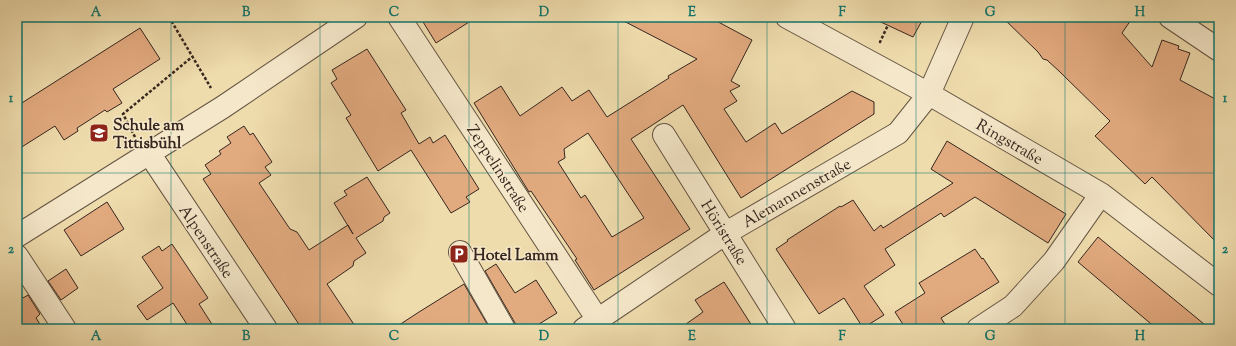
<svg xmlns="http://www.w3.org/2000/svg" width="1236" height="346" font-family="'Sorts Mill Goudy',serif">
  <rect width="100%" height="100%" fill="#efdcad"/>
  <filter id="stains"><feTurbulence type="fractalNoise" baseFrequency=".005" numOctaves="4"/><feColorMatrix values="0 0 0 0 .2 0 0 0 0 .09 0 0 0 0 .02 0 0 0 .5 -.17"/></filter>
  <radialGradient id="worn" r=".72"><stop offset=".6" stop-color="#630" stop-opacity="0"/><stop offset="1" stop-color="#630" stop-opacity=".3"/></radialGradient>
  <path fill="#e2aa7f" stroke="#36261f" fill-rule="evenodd" d="M420 17H477L436 43Z
    M616 17H709L752 40 731 81 740 86 730 91 737 101 724 109 746 142 775 123 782 134 852 91 874 102V114L741 198 683 105 631 139 690 229 594 290 575 260 577 259 531 191 529 192 474 103 501 86 520 116 562 87 572 101 589 90 607 117 669 78 668 76 697 59ZM588 133 644 218 612 237 585 195 581 198 558 162 565 158 564 149Z
    M870 17H924L913 37Z
    M1002 17H1133L1122 33 1152 67 1162 40 1179 46 1178 49 1190 53 1180 80 1219 101V245L1152 177 1145 184 1095 136 1110 121 1060 72 1047 60 1043 59 1038 52Z
    M140 28 160 59 113 89 122 103 107 112 105 110 77 128 78 131 64 140 55 126 17 150V106Z
    M367 49 406 110 401 113 419 144 430 137 433 143 445 135 479 189 466 197 470 202 451 213 411 150 378 171 346 118 351 115 331 83 337 79 332 70Z
    M244 126 250 135 253 133 272 162 265 167 271 175 259 183 290 229 297 232 309 250 348 225 353 234 334 203 347 195 344 191 367 177 390 213 384 217 383 221 356 238 366 253 354 261 353 266 327 284 357 329H302L203 179 211 174 205 165 221 154 219 151 231 143 227 137Z
    M947 141 1066 214 1048 243 975 197 944 217 941 213 885 249 895 265 864 286 884 315 863 328 844 298 819 314 776 249 788 241 787 240 840 206 841 207 853 200 874 231 881 225 883 228 953 183 931 169Z
    M107 202 124 229 81 256 64 230Z
    M1098 237 1187 310 1210 329H1157L1078 262Z
    M172 244 208 298 199 304 215 329H190L173 303 147 320 137 306 163 288 142 257 159 246 162 251Z
    M975 249 982 259 983 258 999 282 941 318 948 329H906L895 312 925 293 919 283Z
    M496 264 515 293 536 280 557 313 531 329H516L515 323 485 271Z
    M66 269 78 288 61 300 48 281Z
    M724 282 754 329H679L703 312 695 300Z
    M464 284 490 329H393L419 312Z
    M17 288 23 298 28 295 40 314 36 318 43 329H17Z"/>
  <g fill="none" stroke-linecap="round" stroke-linejoin="round">
    <g stroke="#645442" stroke-width="24">
      <path id="minor" d="M399 17 598 320
        M787 17 929 94 1101 194 1219 285
        M1170 17 1219 50
        M664 135 785 329
        M149 153 266 329
        M17 236 223 107 356 17
        M460 252 504 329
        M17 256 65 329
        M584 329 726 233 898 133 929 94 963 17
        M978 329 1013 306 1054 261 1101 194"/>
    </g>
    <path stroke="#36261f" stroke-width="2.5" stroke-dasharray="3 2" stroke-linecap="butt" d="M169 17 211 88
      M88 18 89 17
      M881 42H880L888 25
      M135 137 123 114 192 57"/>
    <use href="#minor" stroke="#f5e8ca" stroke-width="22"/>
  </g>
  <path fill="none" stroke="#0f766e" stroke-width="1" stroke-opacity="0.55" d="M171 17V329M320 17V329M469 17V329M618 17V329M767 17V329M916 17V329M1065 17V329M17 173H1219"/>
  <defs>
    <g id="school-square" transform="scale(1)"><rect x="-9" y="-9" width="18" height="18" rx="4" fill="#8f2418" stroke="#f5e8ca"/><path d="M0-5L7-2L0 1L-7-2ZM-4 1L0 2.5L4 1V4Q0 6-4 4Z" fill="#fff"/></g>
    <g id="parking-square" transform="scale(1)"><rect x="-9" y="-9" width="18" height="18" rx="4" fill="#8f2418" stroke="#f5e8ca"/><path d="M-3.5-5.5H1a3.5 3.5 0 0 1 0 7H-1V5.5H-3.5ZM-1-3.4V-.6H.8a1.4 1.4 0 0 0 0-2.8Z" fill="#fff"/></g>
  </defs>
  <g fill-rule="evenodd">
    <use href="#school-square" x="99" y="133"/>
    <use href="#parking-square" x="459" y="254"/>
  </g>
  <g text-anchor="middle" stroke-width="3" stroke-linejoin="round" paint-order="stroke">
    <g font-size="16" font-weight="bold" fill="#36261f" stroke="#f5e8ca" text-anchor="start">
      <text x="113" y="130">Schule am<tspan x="113" dy="18">Tittisbühl</tspan></text>
      <text x="473" y="260">Hotel Lamm</text>
    </g>
    <g font-size="16" fill="#36261f" stroke="#f5e8ca">
      <text transform="translate(1010 141) rotate(30)" y="6">Ringstraße</text>
      <text transform="translate(499 168) rotate(57)" y="6">Zeppelinstraße</text>
      <text transform="translate(796 192) rotate(-30)" y="6">Alemannenstraße</text>
      <text transform="translate(725 232) rotate(58)" y="6">Höristraße</text>
      <text transform="translate(207 241) rotate(56)" y="6">Alpenstraße</text>
    </g>
  </g>
  <rect width="1236" height="346" fill="none" stroke="#efdcad" stroke-width="44"/>
  <rect x="22" y="22" width="1192" height="302" fill="none" stroke="#0f766e" stroke-width="1.5"/>
  <g font-size="13" text-anchor="middle" font-weight="bold" fill="#0f766e">
    <text x="96" y="16">A</text>
    <text x="246" y="16">B</text>
    <text x="394" y="16">C</text>
    <text x="544" y="16">D</text>
    <text x="692" y="16">E</text>
    <text x="842" y="16">F</text>
    <text x="990" y="16">G</text>
    <text x="1140" y="16">H</text>
    <text x="11" y="102">1</text>
    <text x="1225" y="102">1</text>
    <text x="11" y="253">2</text>
    <text x="1225" y="253">2</text>
    <text x="96" y="340">A</text>
    <text x="246" y="340">B</text>
    <text x="394" y="340">C</text>
    <text x="544" y="340">D</text>
    <text x="692" y="340">E</text>
    <text x="842" y="340">F</text>
    <text x="990" y="340">G</text>
    <text x="1140" y="340">H</text>
  </g>
  <rect width="100%" height="100%" filter="url(#stains)"/>
  <rect width="100%" height="100%" fill="url(#worn)"/>
</svg>
